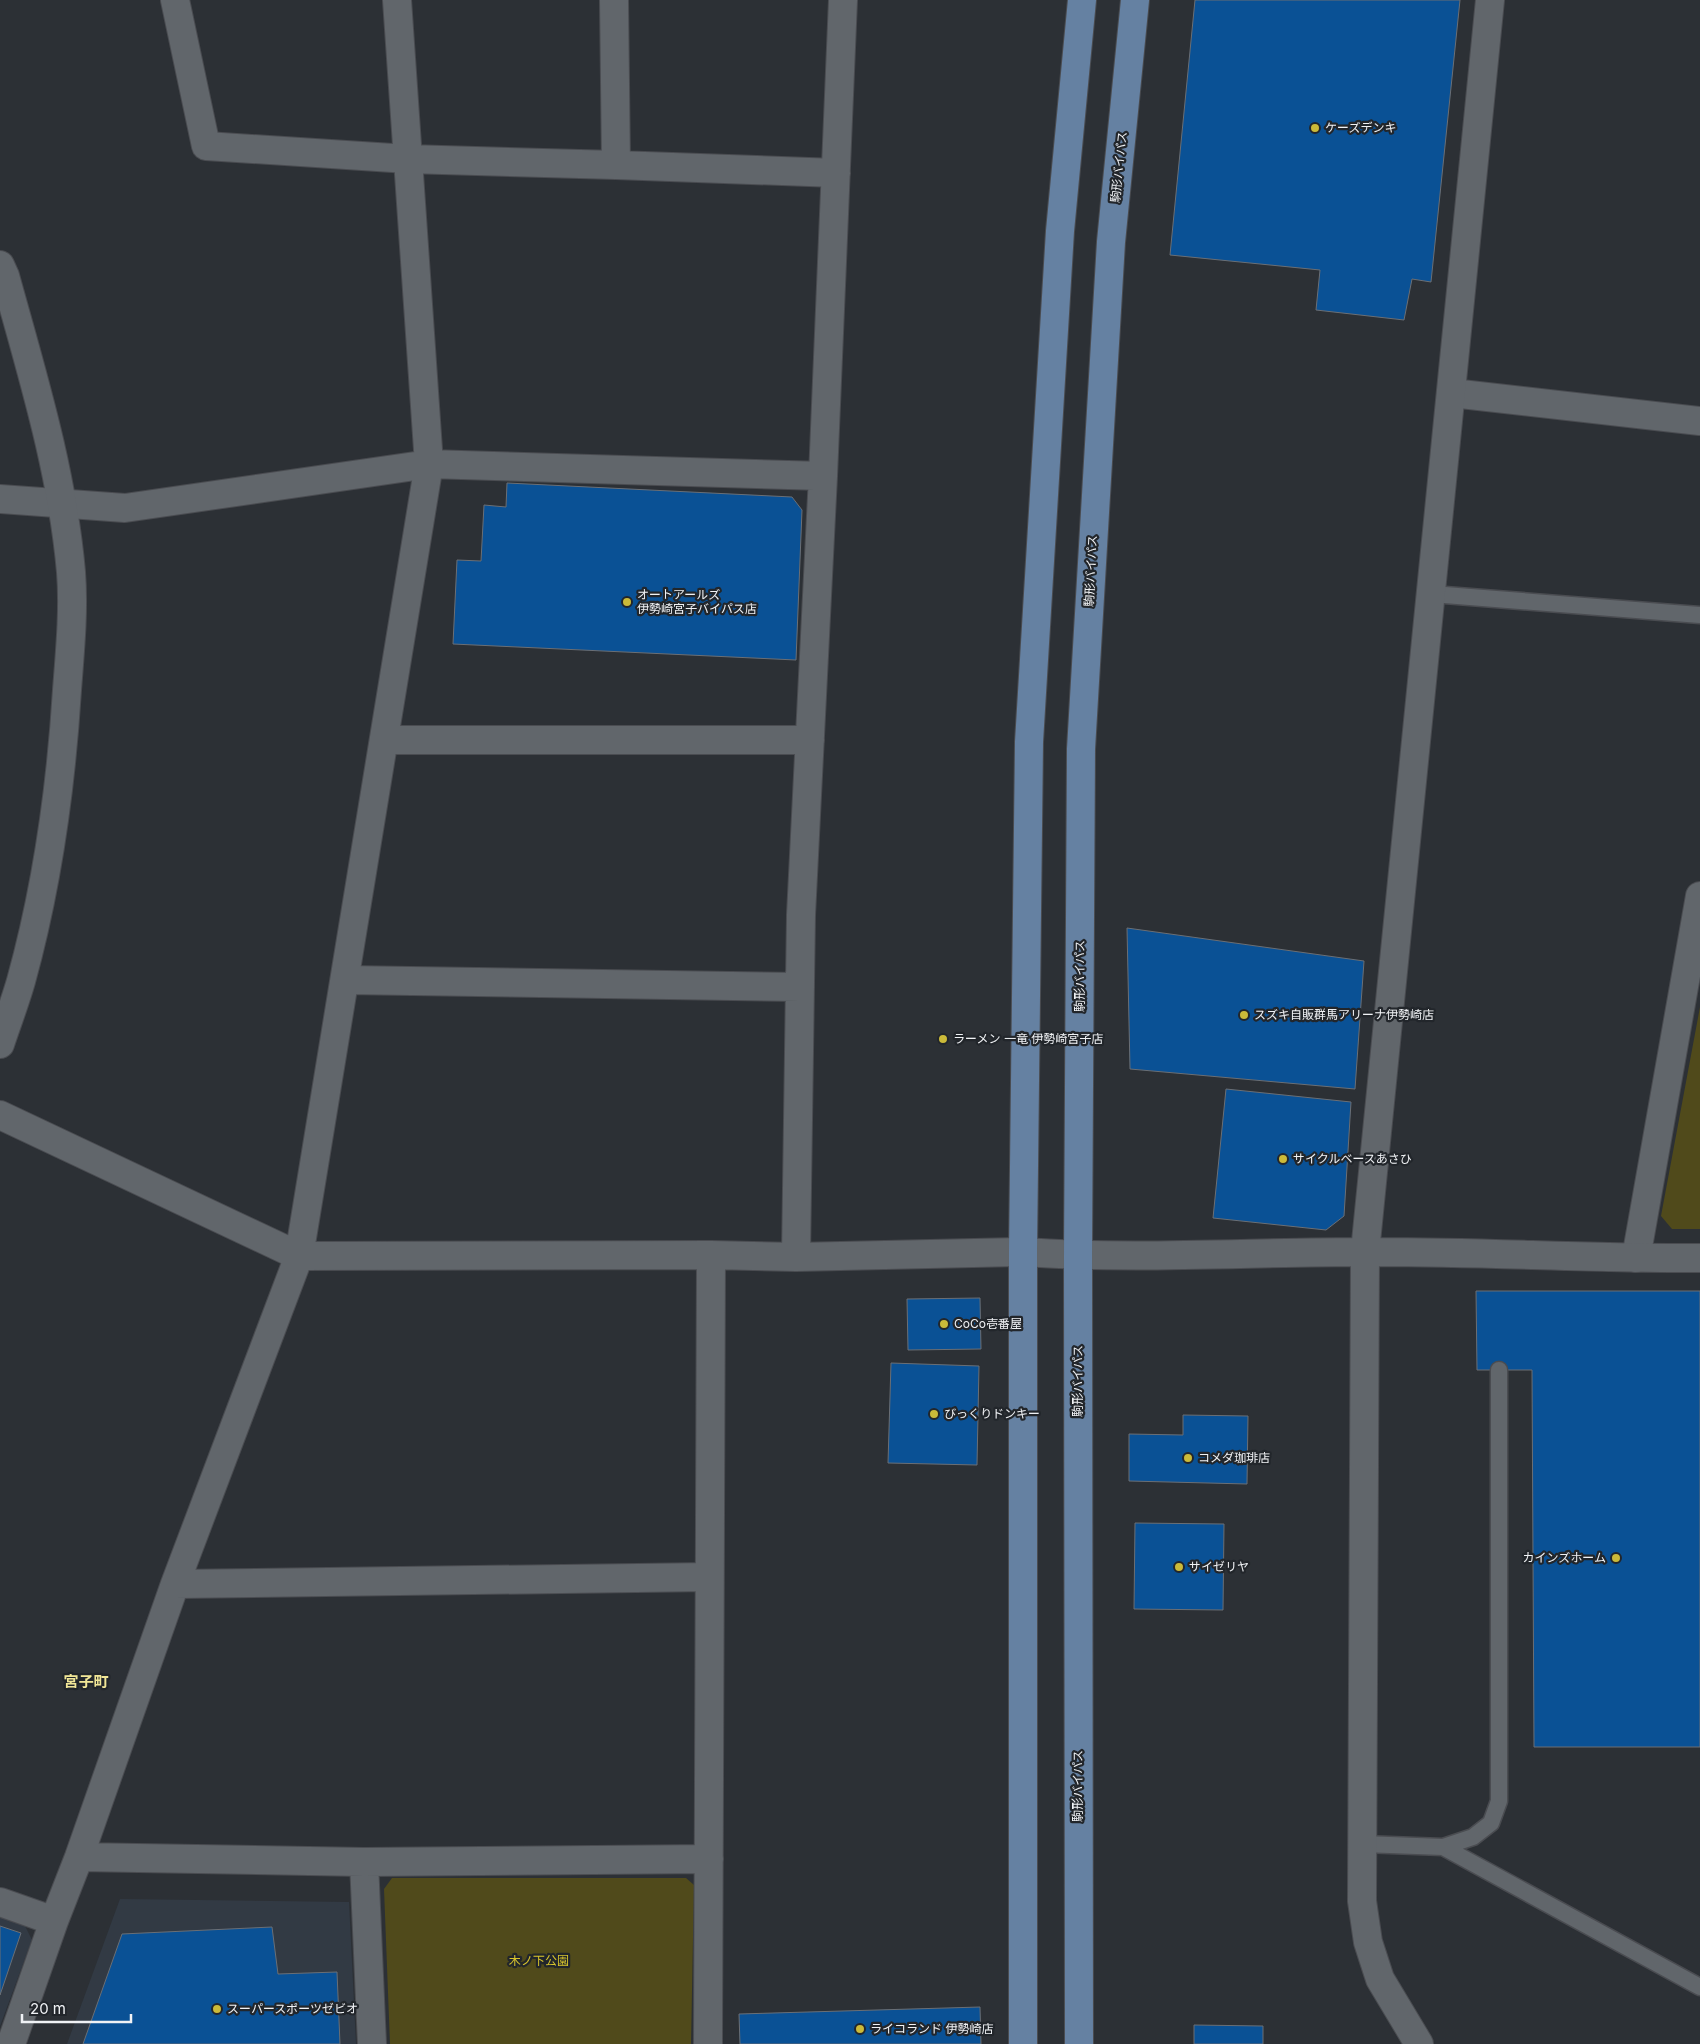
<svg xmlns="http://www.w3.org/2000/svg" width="1700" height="2044" font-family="Inter,'Noto Sans JP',sans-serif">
  <rect width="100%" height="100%" fill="#2c3035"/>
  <path fill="#323a44" d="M120 1899 349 1902 356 2044H67Z
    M0 1916 24 1924 32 1940 0 2026Z"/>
  <path fill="#504a1b" d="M1700 1007V1229H1672L1661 1216Z
    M392 1878H686L694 1885 691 2044H390L384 1889Z"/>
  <path fill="#0a5195" stroke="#6b6f75" d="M1195 0H1460L1431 282 1412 279 1404 320 1316 310 1320 270 1170 255Z
    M507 483 792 497 802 510 796 660 453 644 457 560 481 561 484 505 506 507Z
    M1127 928 1364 961 1355 1089 1130 1069Z
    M1226 1089 1351 1102 1344 1216 1326 1230 1213 1218Z
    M1476 1291H1700V1747H1534L1532 1370H1477Z
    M980 1298 981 1349 908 1350 907 1299Z
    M891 1363 979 1366 977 1465 888 1463Z
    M1183 1415 1248 1416 1247 1484 1129 1481V1434L1183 1435Z
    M1135 1523 1224 1524 1223 1610 1134 1609Z
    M0 1926 21 1933 0 1995Z
    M272 1927 278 1974 337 1972 340 2044H83L122 1934Z
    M980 2007 981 2044H740L739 2014Z
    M1194 2025 1263 2026V2044H1194Z"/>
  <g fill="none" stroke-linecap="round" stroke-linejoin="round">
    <g stroke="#4a4c51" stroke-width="19">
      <path id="service" d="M1432 594 1700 615
        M1363 1844 1443 1847 1700 1987
        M1443 1847 1473 1837 1491 1823 1499 1801V1370"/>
    </g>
    <g stroke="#4a4c51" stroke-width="30">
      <path id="minor" d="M175 0 206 146 408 159 616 165
        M614 0 616 165 836 173
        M1452 393 1700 421
        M0 499 125 508 429 464 823 476
        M385 740H810
        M346 980 800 987
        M0 1115 299 1256 711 1255 796 1257 1023 1252
        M796 1257 801 915 823 476 843 0
        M1636 1258 1700 896
        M175 1584 709 1577
        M79 1857 364 1862 709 1859
        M364 1862 372 2044
        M0 1902 54 1921
        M11 2044 54 1921 79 1857 175 1584 299 1256 429 464 397 0
        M708 2044 711 1255"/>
    </g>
    <g stroke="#4a4c51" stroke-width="30">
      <path id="tertiary" d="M0 265 5 276C32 374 62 470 71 572 74 610 70 651 67 690 61 787 47 887 21 981 15 1002 7 1023 0 1044
        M1023 1252C1136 1260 1250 1252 1364 1252 1476 1251 1588 1259 1700 1258
        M1419 2044 1380 1979 1368 1942 1362 1901 1365 1252 1490 0"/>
    </g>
    <g stroke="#4a4c51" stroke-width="30">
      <path id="primary" d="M1023 2044V1252L1029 742 1060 231 1082 0
        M1079 2044 1078 1256 1081 749 1111 242 1135 0"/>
    </g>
    <use href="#service" stroke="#61666b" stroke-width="16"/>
    <use href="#minor" stroke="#61666b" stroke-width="28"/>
    <use href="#tertiary" stroke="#61666b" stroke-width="28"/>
    <use href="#primary" stroke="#6581a2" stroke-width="28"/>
  </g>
  <g fill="#cbba39" stroke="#22262b" stroke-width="2">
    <circle cx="1315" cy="128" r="5"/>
    <circle cx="627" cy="602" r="5"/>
    <circle cx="1244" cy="1015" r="5"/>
    <circle cx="943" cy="1039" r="5"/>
    <circle cx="1283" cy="1159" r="5"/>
    <circle cx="944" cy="1324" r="5"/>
    <circle cx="934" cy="1414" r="5"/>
    <circle cx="1188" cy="1458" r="5"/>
    <circle cx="1616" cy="1558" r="5"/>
    <circle cx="1179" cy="1567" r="5"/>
    <circle cx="217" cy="2009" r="5"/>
    <circle cx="860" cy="2029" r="5"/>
  </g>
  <g text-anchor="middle" stroke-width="4.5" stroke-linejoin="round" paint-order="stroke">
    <g font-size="12" fill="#f0f2f5" stroke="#22262b" text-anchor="start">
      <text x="1325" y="132">ケーズデンキ</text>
      <text x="637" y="599">オートアールズ<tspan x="637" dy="14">伊勢崎宮子バイパス店</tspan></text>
      <text x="1254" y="1019">スズキ自販群馬アリーナ伊勢崎店</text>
      <text x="953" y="1043">ラーメン 一竜 伊勢崎宮子店</text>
      <text x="1293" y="1163">サイクルベースあさひ</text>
      <text x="954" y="1328">CoCo壱番屋</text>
      <text x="944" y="1418">びっくりドンキー</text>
      <text x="1198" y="1462">コメダ珈琲店</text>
      <text x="1606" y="1562" text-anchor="end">カインズホーム</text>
      <text x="1189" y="1571">サイゼリヤ</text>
      <text x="227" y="2013">スーパースポーツゼビオ</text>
      <text x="870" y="2033">ライコランド 伊勢崎店</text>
    </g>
    <g font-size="12" fill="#f0f2f5" stroke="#22262b">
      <text transform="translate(1119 167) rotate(-84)" y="4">駒形バイパス</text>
      <text transform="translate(1091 571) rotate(-87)" y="4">駒形バイパス</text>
      <text transform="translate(1080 976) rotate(-90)" y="4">駒形バイパス</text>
      <text transform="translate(1078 1381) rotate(-90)" y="4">駒形バイパス</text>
      <text transform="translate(1078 1786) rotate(-90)" y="4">駒形バイパス</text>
    </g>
    <g font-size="12" fill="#d8c42c" stroke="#22262b">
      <text x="539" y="1965">木ノ下公園</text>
    </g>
    <g font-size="15" font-weight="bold" fill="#f1e697" stroke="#22262b">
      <text x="86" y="1687">宮子町</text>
    </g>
  </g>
  <path d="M22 2014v8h109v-8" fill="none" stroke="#f0f2f5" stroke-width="2.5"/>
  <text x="30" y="2014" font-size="15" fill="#f0f2f5" stroke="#22262b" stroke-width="4" paint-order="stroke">20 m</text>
</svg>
